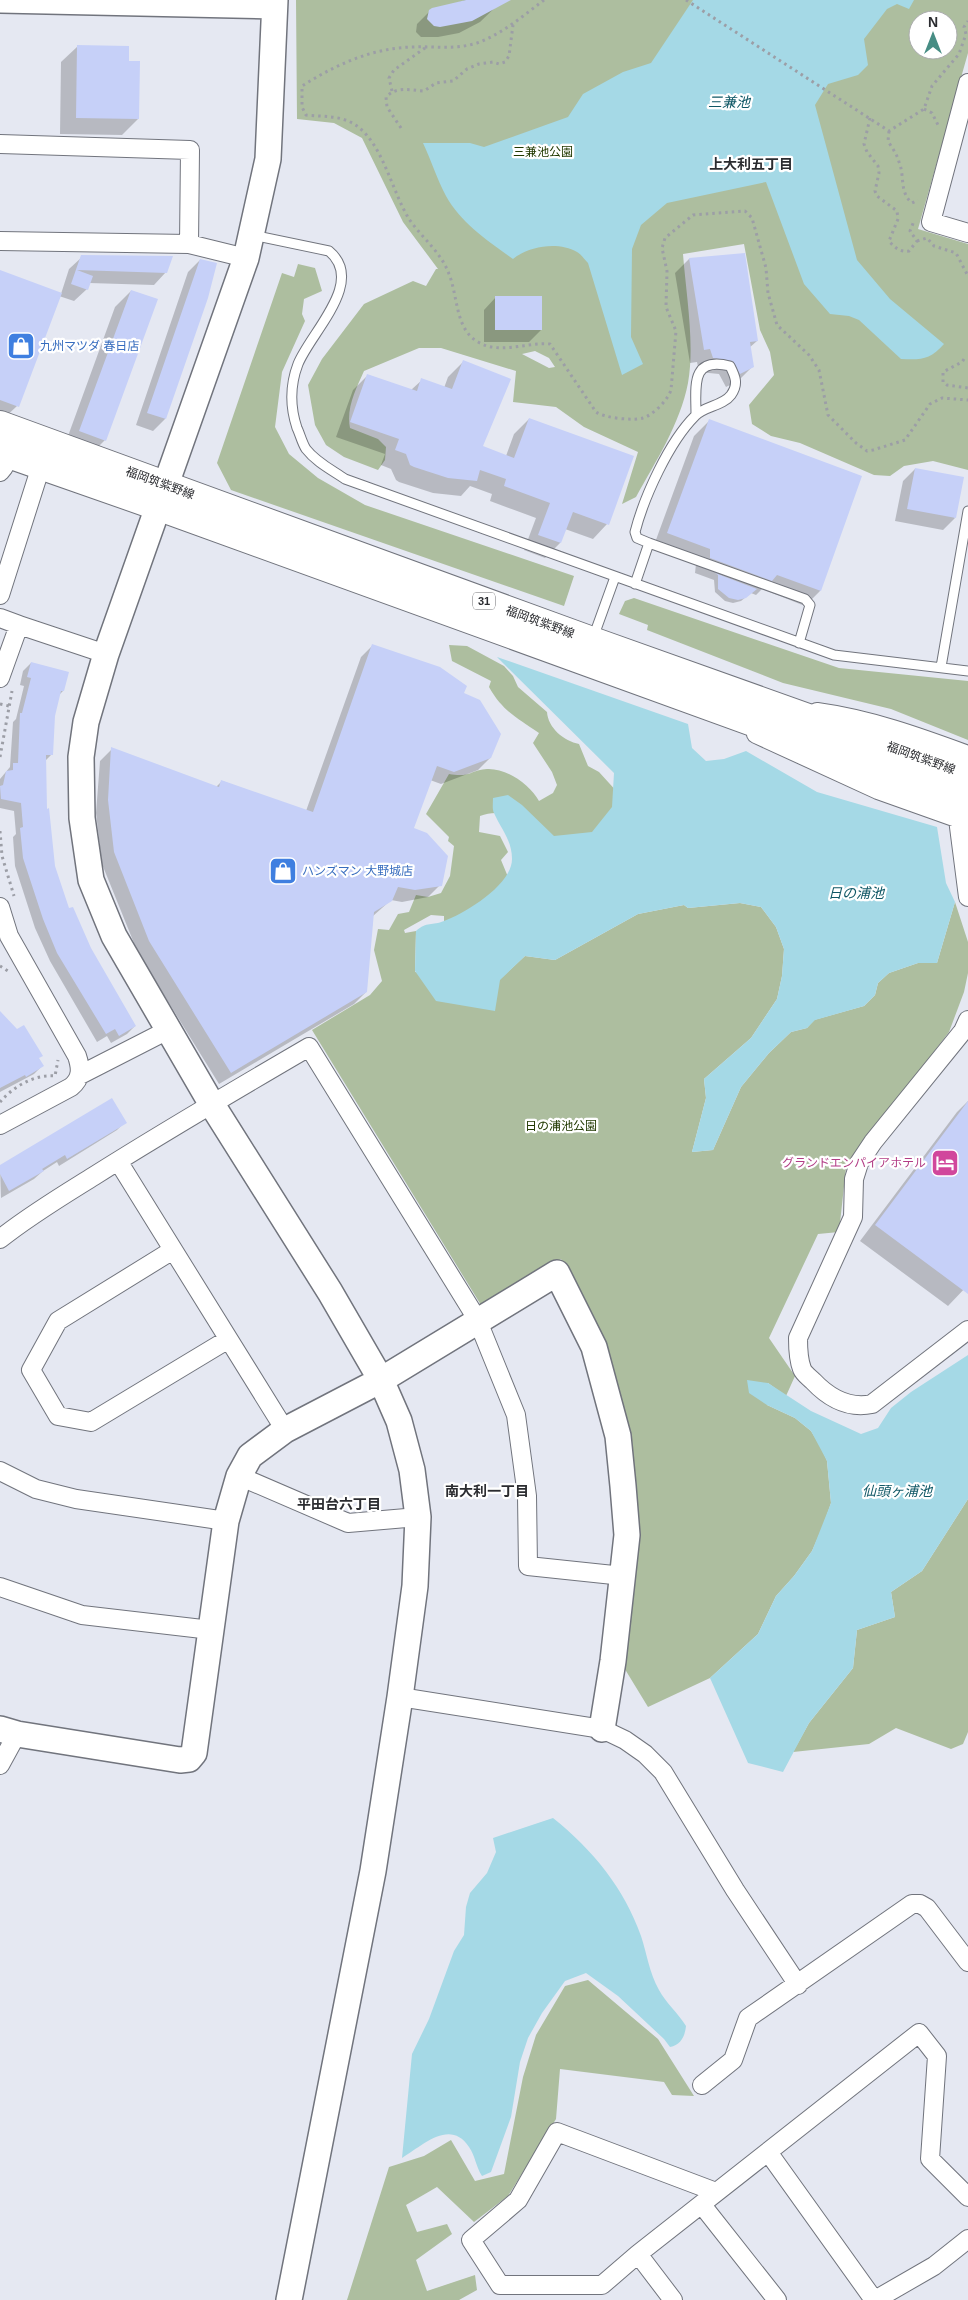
<svg xmlns="http://www.w3.org/2000/svg" width="968" height="2300" font-family="Helvetica,'Noto Sans JP',sans-serif">
  <rect width="100%" height="100%" fill="#e5e8f2"/>
  <path fill="#adbe9f" fill-rule="evenodd" d="M296 0H968V53L918 229 968 244V470L933 461 904 466 890 476 874 475 800 443 771 436 752 424 749 405 774 375 770 352 760 330 744 244 683 254C686 294 695 344 688 383 680 424 656 461 636 497L622 504 638 452 584 427 556 407 513 402 516 371 441 348H419L364 371C356 389 346 408 350 428L378 439 386 447 385 460 378 470 344 457 326 445 315 425 308 385 322 359 364 304 413 281 426 286 436 269H438L403 222 362 138 334 123 297 119ZM918 20H948V50H918ZM535 351 549 358 555 367 549 368 522 354Z
    M298 264 315 268 322 291 304 299 302 314 305 321 282 372 275 427 289 454 318 478 365 505 574 576 564 606 231 490 217 463 282 273 294 277Z
    M634 598 839 668 968 681V740L891 709 783 683 647 630 648 625 619 614 625 601Z
    M449 645 467 646 504 666 513 676 518 687 547 712C548 728 564 741 579 744L588 766 599 772 619 794 604 829 568 851C543 834 512 803 480 816L479 832 500 836 508 852 501 860 513 889 444 927V916L431 915 404 930 405 933 416 931 415 972 499 980 525 956 555 960 638 914 684 905 688 908 740 903 761 907 776 927 784 949 782 976 777 999 751 1038 704 1079 706 1098 692 1152 713 1150 741 1087 769 1053 791 1032 807 1028 814 1020 864 1006 875 995 878 983 889 973 918 963H937L955 902 968 942V973L964 992 949 1032 846 1168 839 1232 818 1234 769 1338 795 1376 786 1396 768 1383 767 1405 795 1418 811 1431 821 1447 827 1461 831 1503 823 1526 812 1551 794 1576 776 1596 758 1634 710 1678 648 1707 623 1666 631 1578 600 1339 561 1259 481 1305 312 1030 370 995 382 981 374 950 378 929 389 930 398 914 409 912 416 895 428 897 441 893 450 876 454 846 448 841 449 837 426 814 449 774C470 778 471 770 487 769 507 768 530 785 539 801L553 793 557 785 552 772 533 743 539 733C518 718 503 712 489 687L491 681 452 661Z
    M968 1499V1732L963 1744 951 1749 896 1728 869 1744 793 1752 809 1723 853 1668 857 1630 895 1617 891 1592 922 1571Z
    M588 1980 658 2039 694 2096 672 2095 664 2082 560 2069 556 2119 508 2196 474 2222 437 2187 406 2205 417 2232 447 2224 452 2234 416 2260 427 2291 475 2275 477 2290 459 2300H347L389 2167 424 2156 451 2140 475 2181 504 2174 523 2077 536 2035 565 1986Z"/>
  <path fill="#a5d9e6" d="M693 0H914L909 9 897 4 887 9 864 39 868 65 858 75 828 84 815 105 857 260 890 299 944 344C930 360 921 360 901 359L859 320 849 316 830 314 804 284 766 182 667 203 641 225 632 249 631 337 643 364 622 375 588 263C585 260 581 254 577 252 558 241 529 246 513 259 488 241 461 223 446 196 437 179 431 160 423 143H470L484 147 568 117 583 94 623 72 651 63Z
    M497 657 688 724 692 748 706 761 724 759 746 751 817 792 937 827 946 883 955 902 937 963H918L889 973 878 983 875 995 864 1006 815 1020 807 1028 791 1032 769 1053 741 1087 713 1150 692 1152 706 1098 704 1079 751 1038 777 999 782 976 784 949 776 927 761 907 740 903 688 908 684 905 638 914 555 960 525 956 500 980 495 1011 436 1001 415 971 416 931C427 921 432 926 444 921 465 913 512 885 512 859 512 840 501 829 494 813 492 809 493 803 493 798L508 795 522 805 554 836 592 832 612 807 614 773Z
    M968 1355V1499L922 1571 891 1592 895 1617 857 1630 853 1668 809 1723 783 1772 748 1763 710 1678 758 1634 776 1596 794 1576 812 1551 831 1503 827 1461 811 1431 795 1418 767 1405 749 1393 747 1380 768 1383 811 1411 861 1434 878 1428 891 1408 911 1392Z
    M553 1818C593 1850 624 1888 641 1936 647 1954 649 1972 659 1990 666 2003 678 2013 686 2026 685 2036 681 2045 670 2047L664 2039 618 1996 586 1973 565 1981 542 2013 528 2038 520 2062 511 2117 491 2172 482 2176C476 2167 475 2155 469 2147 450 2118 422 2146 402 2158L412 2054 429 2019 454 1951 464 1935 466 1907 470 1893 487 1873 496 1852 493 1838Z"/>
  <path fill="#0003" d="M466 0H503L480 22 459 33 438 37H421L416 32 417 24 430 11Z
    M78 46 138 119 122 135 60 134 61 62Z
    M743 254 757 341 749 348 752 367 738 381 726 387 719 374 699 372 697 362 690 363 675 273 689 259Z
    M82 257 166 272 154 285 89 283 87 289 74 301 59 296 17 406 0 422V271L61 294 69 269Z
    M200 260 165 419 153 431 136 425 188 272Z
    M131 291 105 440 89 456 64 447 115 307Z
    M496 297 541 330 529 342H484V310Z
    M463 362 482 447 506 456 514 434 529 419 607 524 593 539 565 529 560 543 545 558 524 550 536 518 490 501 492 494 470 486 461 496 433 493 399 482 396 480 391 469 381 465 385 454 336 437 353 390 368 375 411 390 422 380 444 388 448 377Z
    M709 421 860 476 820 591 805 606 762 589 756 595 751 593 741 601 733 603 725 601 715 592 714 580 695 573 696 564 653 548 694 436Z
    M915 469 955 518 943 530 895 521 903 481Z
    M373 645 463 694 490 758 478 770 441 784 430 780 412 829 440 885 428 897 402 902 391 900 373 916 366 992 354 1004 219 1084 138 953 102 864 96 813 100 761 112 749 216 787 222 781 306 811 361 657Z
    M31 663 63 691 59 695 54 715 51 755 45 761 46 810 54 866 68 910 135 1026 127 1034 111 1043 107 1036 97 1042 50 961 35 928 15 866 13 837 16 834 14 811 0 808V779L10 767 13 722 16 719 24 686 20 685 23 671Z
    M0 1012 42 1066 34 1074 0 1092Z
    M968 1101V1285L948 1306 860 1241 957 1112Z
    M125 1122 117 1130 59 1166 57 1162 43 1171 34 1179 1 1198 0 1166Z"/>
  <path fill="#c6d0f8" d="M466 0H511L472 21 440 27 434 26 427 19 429 10 432 8Z
    M77 45 129 46V61H140L139 119 76 118Z
    M745 253 758 341 750 342 754 367 740 374 733 361 713 358 710 349 704 350 689 258Z
    M81 255 173 256 167 273 77 270 93 276 88 290 71 284Z
    M200 259 217 263 208 298 166 419 147 413Z
    M0 270 62 293 19 407 0 400Z
    M131 290 158 299 106 441 79 431Z
    M495 296H542V330H495Z
    M463 360 511 379 483 446 514 458 529 418 634 456 609 525 573 512 561 543 538 535 550 503 504 486 506 479 480 470 477 481 448 478 414 467 410 465 406 454 395 450 399 439 350 422 367 374 417 391 421 378 452 389Z
    M709 419 862 476 821 591 777 575 772 581 710 558V549L667 533Z
    M915 468 964 477 956 518 907 509Z
    M715 573 757 589 746 598 738 600 729 598 718 589V575Z
    M372 644 440 667 467 686 464 693 480 700 501 734 491 758 454 772 437 766 414 828 427 833 448 856 442 886 415 890 398 887 392 901 374 912 367 992 231 1073 149 941 114 852 108 800 111 747 219 787 221 780 313 812Z
    M31 662 69 672 64 691H61L55 716 53 755H46L47 809 49 808 55 866 69 908 73 907 91 948 136 1026 119 1036 115 1029 106 1034 57 953 43 919 23 858 20 828 23 827 21 803 1 799 0 786 3 785 6 771 13 770V763H18L20 713H22L31 678 27 677Z
    M0 1011 17 1029 24 1025 43 1056 39 1058 44 1066 26 1077 25 1075 0 1088Z
    M112 1098 127 1123 67 1159 65 1155 42 1169 44 1171 9 1191 0 1174V1165Z
    M968 1101V1294L875 1225Z"/>
  <g fill="none" stroke-linecap="round" stroke-linejoin="round">
    <g stroke="#71747d" stroke-width="11">
      <path id="lane" d="M252 235 329 251C366 282 311 332 298 364 290 385 290 407 297 428 300 434 302 443 306 449 316 462 332 470 345 479L834 655 968 671
        M649 543 637 538 635 532C644 497 669 442 695 416 704 406 723 406 731 395 739 384 735 376 730 366 690 356 696 387 696 414
        M635 584 649 543 805 599 810 605 799 643
        M593 638 615 577
        M941 667 968 511"/>
    </g>
    <g stroke="#71747d" stroke-width="20">
      <path id="street" d="M968 83 931 222 968 233
        M0 144 190 150 189 244
        M0 241 189 244 246 258
        M0 472 4 467
        M0 595 41 466
        M0 618 19 625
        M0 678 19 625 106 654
        M817 712C869 719 919 737 968 755
        M756 734 878 790 968 822
        M958 819 968 897
        M0 907 9 936 77 1056C81 1068 82 1078 71 1087L0 1125
        M968 1020 963 1031 873 1142 859 1163 854 1179 853 1217 798 1338C798 1348 798 1359 802 1369 804 1374 809 1377 813 1381 829 1398 848 1409 872 1404L968 1330
        M80 1075 168 1030
        M118 1161 285 1430
        M0 1239C30 1215 62 1196 94 1176 165 1131 237 1089 309 1047L477 1319 516 1415 527 1496 528 1566 623 1576
        M173 1250 58 1321 31 1370 58 1416 91 1422 227 1340
        M0 1471 36 1489 76 1499 226 1521
        M239 1476 348 1523 418 1517
        M0 1587 82 1615 211 1630
        M400 1697 602 1729 625 1740 645 1754 663 1772 735 1890 798 1985
        M0 1765 17 1734
        M702 2085 733 2060 748 2018 912 1904H920L927 1908 968 1962
        M768 2152 874 2300
        M702 2205 777 2300
        M638 2254 602 2285H500L471 2240 518 2200 557 2132 716 2192
        M673 2300 638 2254 919 2033 937 2056 930 2159 968 2197
        M875 2300 934 2266 968 2239"/>
    </g>
    <g stroke="#71747d" stroke-width="28">
      <path id="secondary" d="M0 0 274 6
        M275 0 268 159 246 258 106 654 86 722 81 757 82 818 91 880 114 936 211 1103 330 1292 381 1380 399 1421 412 1470 418 1517 415 1586 400 1697 373 1871 289 2300
        M0 1729 17 1734 180 1760 189 1759 194 1753 226 1521 239 1476 250 1456 285 1430 381 1380 557 1273 594 1347 618 1436 623 1486 627 1535 613 1661 602 1729"/>
    </g>
    <g stroke="#71747d" stroke-width="30">
      <path id="primary" d="M0 425 592 641 968 775
        M0 451 160 507 968 800"/>
    </g>
    <path stroke="#9c9ea6" stroke-width="3" stroke-dasharray="2.5 4" stroke-linecap="butt" d="M544 0C523 16 502 34 477 43 455 50 434 46 412 47 372 48 335 65 302 86V107L306 115C324 117 342 115 357 126 383 145 392 191 409 219 422 238 441 252 449 274 458 296 455 329 478 342 500 355 526 342 550 344L596 412C604 418 634 421 643 418 653 415 668 400 671 390L676 331 666 307 667 271 662 248 665 238 693 215 745 211 752 218 766 268 768 293 777 325 809 355 819 370 828 415 856 443 867 451 873 450 905 440 930 404 942 398 968 400
      M686 0 889 131 924 109 932 86 959 54 966 34 964 27 968 21
      M392 91 389 78 394 70 425 48
      M924 109 932 113 939 127
      M870 118 864 144 867 152 878 166 879 173 875 191 877 196 897 211 898 219 889 241C895 248 900 252 909 251L917 241 910 231 914 221
      M401 128 387 107 386 97C397 86 409 90 424 91L436 83 453 81 467 69 479 64 493 62 499 64 505 62 509 56 513 25
      M889 131 888 141C892 148 897 154 899 162 905 176 899 192 912 203L918 200
      M917 241 927 238 934 246 956 253 968 276
      M964 359 962 362 943 372V382L947 385 968 388
      M0 704 9 706
      M0 757 12 691
      M0 831 2 856 14 896
      M0 966 8 971
      M0 1102C13 1087 34 1074 55 1076L58 1060"/>
    <use href="#lane" stroke="#fff" stroke-width="9"/>
    <use href="#street" stroke="#fff" stroke-width="18"/>
    <use href="#secondary" stroke="#fff" stroke-width="25"/>
    <use href="#primary" stroke="#fff" stroke-width="28"/>
  </g>
  <defs>
    <g id="shop-square" transform="scale(1.4375)"><rect x="-9" y="-9" width="18" height="18" rx="4" fill="#3f7fe0" stroke="#fff"/><path d="M-5-2.5h2.3a2.7 3.5 0 0 1 5.4 0H5L5.5 6h-11ZM-1.5-2.5h3a1.5 2.3 0 0 0-3 0Z" fill="#fff"/></g>
    <g id="hotel-square" transform="scale(1.4375)"><rect x="-9" y="-9" width="18" height="18" rx="4" fill="#d1479c" stroke="#fff"/><path d="M-6-4.5h1.5V1H6V5H4.5V3h-9V5H-6ZM-4 0a1.8 1.8 0 1 1 3.6 0ZM.5 0V-2.5h3Q6-2.5 6 0Z" fill="#fff"/></g>
  </defs>
  <g fill-rule="evenodd">
    <use href="#shop-square" x="21" y="346"/>
    <use href="#shop-square" x="283" y="871"/>
    <use href="#hotel-square" x="945" y="1163"/>
  </g>
  <g text-anchor="middle" stroke-width="4.5" stroke-linejoin="round" paint-order="stroke">
    <rect fill="#fff" stroke="#6b6b6e" stroke-width="1" x="473" y="592.5" width="22" height="17" rx="4"/>
    <g font-size="11" font-weight="bold" fill="#2b2c30">
      <text x="484" y="605">31</text>
    </g>
    <g font-size="12" fill="#213900" stroke="#fff">
      <text x="543" y="156">三兼池公園</text>
      <text x="561" y="1130">日の浦池公園</text>
    </g>
    <g font-size="12" fill="#366cbe" stroke="#fff" text-anchor="start">
      <text x="40" y="350">九州マツダ 春日店</text>
      <text x="302" y="875">ハンズマン 大野城店</text>
    </g>
    <g font-size="12" fill="#2b2c30" stroke="#fff">
      <text transform="translate(160 483) rotate(20)" y="4">福岡筑紫野線</text>
      <text transform="translate(540 622) rotate(20)" y="4">福岡筑紫野線</text>
      <text transform="translate(921 758) rotate(20)" y="4">福岡筑紫野線</text>
    </g>
    <g font-size="12" fill="#b23c85" stroke="#fff" text-anchor="end">
      <text x="926" y="1167">グランドエンパイアホテル</text>
    </g>
    <g font-size="14" font-style="italic" fill="#0f5765" stroke="#fff">
      <text x="729" y="107">三兼池</text>
      <text x="856" y="898">日の浦池</text>
      <text x="897" y="1496">仙頭ヶ浦池</text>
    </g>
    <g font-size="14" font-weight="bold" fill="#2b2c30" stroke="#fff">
      <text x="751" y="169">上大利五丁目</text>
      <text x="487" y="1496">南大利一丁目</text>
      <text x="339" y="1509">平田台六丁目</text>
    </g>
  </g>
  <g transform="translate(933 35)"><circle r="24" fill="#ffffff" stroke="#aaabac"/>
  <path d="M0-4L9 19L0 12L-9 19Z" fill="#478d84"/>
  <text y="-8" font-size="14" font-weight="bold" text-anchor="middle" fill="#2b2c30">N</text>
  </g>
</svg>
